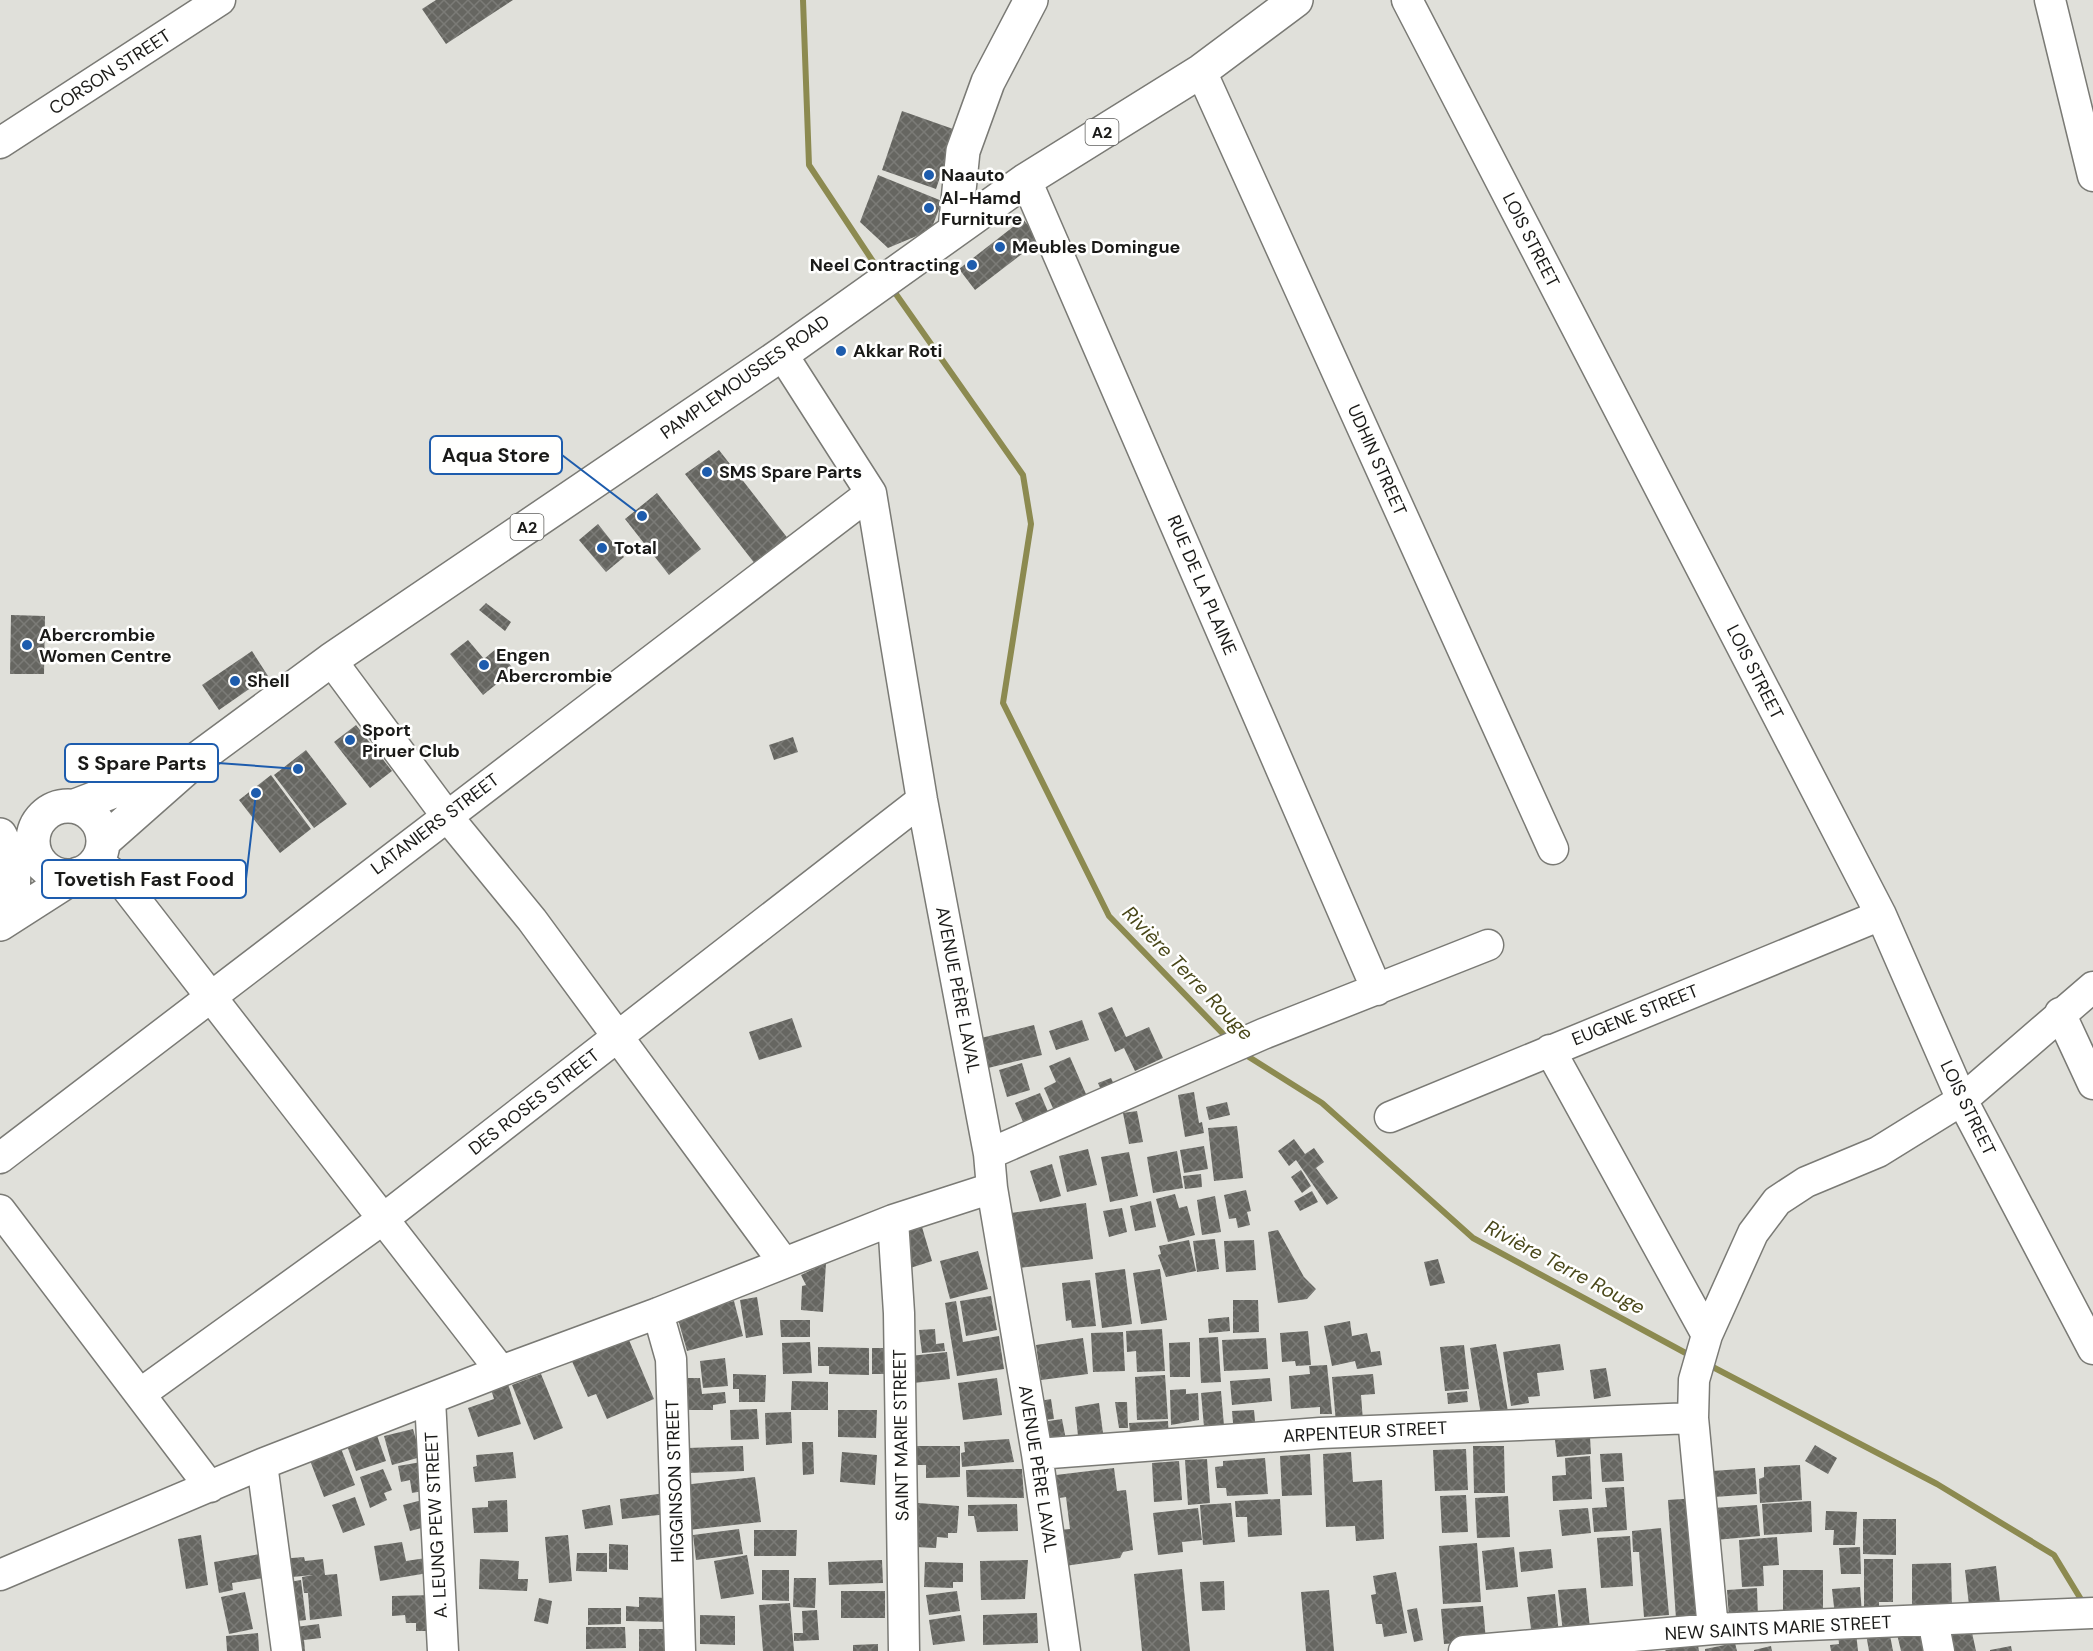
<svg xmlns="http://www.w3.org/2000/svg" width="2093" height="1651" font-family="'DM Sans',sans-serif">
  <defs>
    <pattern id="building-cross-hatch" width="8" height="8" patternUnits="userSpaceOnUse" patternTransform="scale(1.5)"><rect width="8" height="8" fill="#666661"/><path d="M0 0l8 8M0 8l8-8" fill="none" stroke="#7b7b77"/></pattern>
  </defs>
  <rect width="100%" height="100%" fill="#e0e0da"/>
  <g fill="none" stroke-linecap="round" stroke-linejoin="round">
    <path stroke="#8c8a50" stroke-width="6" d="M803 0 809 165 880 272
      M891 287 1023 475 1031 524 1003 703 1109 916 1228 1039
      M1241 1052 1322 1103 1473 1238 1693 1357
      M1707 1364 1937 1484 2054 1555 2082 1601"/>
  </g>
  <path fill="url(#building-cross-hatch)" d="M436 0H513L446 44 422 9Z
    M902 111 956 130 936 189 882 170Z
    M878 175 942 201 931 230 888 248 860 222Z
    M1023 219 1040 240 975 290 959 269Z
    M719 450 793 545 759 569 685 474Z
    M657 493 701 549 669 575 625 519Z
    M598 524 624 557 606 572 579 540Z
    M486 603 511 622 505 631 479 610Z
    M11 615 45 616 44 674H10Z
    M468 640 484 659 497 648 514 670 483 695 450 654Z
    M252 651 268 676 219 710 202 685Z
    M356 725 392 771 370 788 334 742Z
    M793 737 798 752 774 760 769 745Z
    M306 750 347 804 314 828 274 775Z
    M271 775 311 829 280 853 239 800Z
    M1112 1007 1126 1037 1149 1027 1163 1058 1135 1071 1124 1048 1115 1052 1098 1013Z
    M792 1018 802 1047 759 1060 749 1032Z
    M1082 1020 1089 1040 1056 1050 1049 1031Z
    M1034 1025 1042 1055 988 1068 981 1038Z
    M1070 1057 1089 1101 1056 1115 1044 1088 1056 1082 1049 1066Z
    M1022 1063 1030 1090 1007 1097 999 1070Z
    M1111 1078 1117 1091 1104 1097 1098 1083Z
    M1194 1092 1199 1123 1202 1122 1204 1133 1185 1137 1178 1095Z
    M1040 1093 1051 1119 1026 1129 1015 1103Z
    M1227 1102 1230 1115 1209 1120 1206 1107Z
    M1137 1111 1143 1142 1129 1144 1123 1113Z
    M1237 1126 1243 1178 1214 1181 1208 1128Z
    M1294 1139 1305 1154 1314 1148 1324 1162 1316 1168 1338 1198 1327 1205 1296 1160 1289 1166 1278 1151Z
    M1204 1146 1208 1169 1184 1173 1180 1150Z
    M1088 1149 1097 1185 1067 1192 1059 1156Z
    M1177 1151 1183 1188 1153 1193 1147 1157Z
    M1129 1152 1138 1196 1110 1202 1101 1157Z
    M1052 1164 1061 1196 1040 1202 1030 1171Z
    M1301 1170 1311 1186 1302 1193 1291 1177Z
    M1201 1174 1202 1187 1185 1189 1183 1176Z
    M1246 1190 1251 1211 1247 1212 1250 1225 1238 1228 1236 1218 1229 1219 1224 1195Z
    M1312 1191 1318 1202 1300 1211 1294 1201Z
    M1175 1194 1179 1208 1187 1206 1195 1235 1168 1242 1156 1199Z
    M1215 1196 1221 1232 1202 1235 1197 1200Z
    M1151 1201 1156 1227 1135 1231 1130 1206Z
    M1086 1203 1093 1259 1019 1268 1011 1213Z
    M1122 1208 1127 1232 1109 1237 1103 1211Z
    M922 1227 932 1261 901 1271 899 1234Z
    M1278 1230 1304 1277 1316 1289 1307 1299 1278 1303 1268 1232Z
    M1215 1239 1219 1269 1197 1272 1193 1241Z
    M1189 1240 1196 1271 1166 1277 1158 1255 1161 1254 1159 1246Z
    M1254 1240 1256 1270 1226 1272 1224 1241Z
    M978 1251 988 1289 950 1299 940 1261Z
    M1438 1259 1445 1283 1430 1286 1424 1262Z
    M826 1263 823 1312 801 1310 802 1286 806 1285 801 1275Z
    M1125 1269 1132 1324 1102 1328 1095 1273Z
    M1160 1269 1167 1320 1141 1324 1133 1273Z
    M1090 1280 1096 1326 1072 1328 1071 1320 1066 1321 1062 1283Z
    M991 1296 997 1330 966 1336 960 1301Z
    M757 1297 763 1335 746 1338 740 1300Z
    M1233 1300H1258L1259 1332 1233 1333Z
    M734 1301 743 1336 687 1351 677 1316Z
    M956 1301 963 1342 999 1336 1004 1369 957 1376 945 1303Z
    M1229 1317 1230 1331 1209 1333 1208 1319Z
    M780 1320H810V1337H781Z
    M1350 1321 1352 1336 1367 1333 1371 1352 1380 1351 1382 1365 1357 1369 1355 1361 1332 1366 1324 1326Z
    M935 1329 936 1344 944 1343 945 1351 922 1353 919 1330Z
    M1162 1329 1165 1371 1137 1372 1136 1351 1127 1352 1126 1331Z
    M1308 1331 1311 1365 1296 1366 1295 1361 1282 1362 1280 1333Z
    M1123 1332 1125 1371 1093 1372 1091 1333Z
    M626 1333 654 1399 607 1419 596 1394 588 1397 570 1357Z
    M1218 1337 1221 1382 1201 1383 1199 1338Z
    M1083 1338 1088 1374 1041 1380 1036 1345Z
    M1266 1338 1268 1369 1224 1371 1222 1340Z
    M810 1342 812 1373 783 1374 782 1343Z
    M1190 1342V1377H1170L1169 1343Z
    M1496 1344 1509 1417 1481 1415 1470 1348Z
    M1560 1344 1564 1370 1537 1373 1540 1396 1528 1397 1529 1403 1511 1406 1503 1352Z
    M1464 1345 1469 1389 1445 1391 1440 1347Z
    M818 1347 869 1348V1375L829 1374V1366H818Z
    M872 1348H887V1374H872Z
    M947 1352 950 1379 913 1383 910 1356Z
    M725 1358 728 1386 703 1388 700 1361Z
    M1327 1365 1332 1414H1320V1407L1291 1409 1289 1376 1310 1374 1309 1366Z
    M1606 1368 1611 1396 1594 1399 1590 1370Z
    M541 1374 563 1428 534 1440 512 1385Z
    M733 1374 766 1375 765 1402H739V1389H733Z
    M1373 1374 1375 1394 1361 1395 1363 1421 1336 1423 1332 1377Z
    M1165 1375 1168 1419 1137 1420 1135 1377Z
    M687 1378H700L702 1394 725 1392 726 1403 713 1405V1410H688Z
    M997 1378 1002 1415 963 1420 958 1383Z
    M1270 1378 1272 1401 1232 1405 1230 1381Z
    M507 1381 521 1424 478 1437 468 1408 494 1399 490 1386Z
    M792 1381 828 1382V1410H791Z
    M1186 1389V1394L1198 1393 1199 1420 1171 1425 1170 1390Z
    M1221 1391 1224 1426 1205 1438 1201 1393Z
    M1467 1391 1468 1402 1448 1404 1447 1393Z
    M1051 1399 1054 1419 1044 1420 1040 1401Z
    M1115 1402H1127L1128 1428H1119Z
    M1099 1403 1103 1433 1078 1436 1075 1407Z
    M757 1409 759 1439 731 1440 730 1410Z
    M838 1410H877L876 1438 838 1437Z
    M1254 1410 1256 1432 1234 1434 1232 1411Z
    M791 1412 792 1443 766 1445 765 1413Z
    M1062 1419 1067 1445 1047 1448 1042 1422Z
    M1168 1421 1169 1441 1131 1443 1129 1423Z
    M374 1427 386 1461 356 1471 344 1437Z
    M413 1429 421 1457 392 1465 384 1436Z
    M1590 1437 1591 1454 1557 1457 1555 1440Z
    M1009 1439 1014 1462 962 1467 961 1453 965 1452 964 1442Z
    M802 1442H813L814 1474 803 1475Z
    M1815 1445 1837 1458 1828 1474 1805 1461Z
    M340 1446 355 1485 324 1497 309 1458Z
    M743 1446 744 1471 689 1473 688 1448Z
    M912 1446H960V1477L926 1478V1465H912Z
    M1473 1446H1504L1505 1493H1474Z
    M1466 1449 1468 1490 1435 1491 1433 1450Z
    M513 1452 516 1478 475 1482 473 1467 477 1466 476 1455Z
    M842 1452 877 1455 875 1485 840 1482Z
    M1351 1452 1353 1482 1382 1480 1384 1539 1356 1541 1355 1526 1326 1527 1323 1454Z
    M1622 1453 1624 1481 1602 1482 1600 1454Z
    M1310 1454 1312 1495 1282 1496 1280 1456Z
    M1590 1456 1592 1499 1553 1501 1552 1476 1566 1475 1565 1458Z
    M1265 1458 1268 1494 1227 1496 1226 1488H1217L1215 1467 1223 1466V1461Z
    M1207 1459 1210 1503 1188 1505 1185 1460Z
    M427 1461 433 1489 412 1493 410 1480 401 1482 398 1466Z
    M1179 1461 1182 1500 1154 1502 1152 1463Z
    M1800 1465 1802 1500 1760 1503 1759 1479 1764 1477V1467Z
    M1114 1468 1117 1491 1126 1490 1133 1550 1123 1552 1120 1558 1065 1566 1060 1530 1070 1529 1066 1497 1059 1498 1056 1475Z
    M1755 1468 1757 1494 1714 1497 1712 1471Z
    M383 1469 392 1490 384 1493 387 1500 370 1508 360 1477Z
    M1022 1469 1024 1498 967 1497 966 1470Z
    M755 1477 761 1522 688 1530 683 1485Z
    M1624 1487 1627 1530 1594 1532 1592 1508 1607 1507 1605 1488Z
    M666 1493 668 1514 622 1519 620 1499Z
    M1466 1495 1468 1532 1442 1533 1440 1496Z
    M1508 1496 1510 1537 1477 1538 1475 1498Z
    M355 1497 365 1525 343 1533 332 1505Z
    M1697 1498 1705 1617 1676 1619 1668 1500Z
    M426 1499 433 1525 410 1531 403 1505Z
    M1280 1499 1282 1535 1248 1537 1247 1517H1236L1235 1501Z
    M507 1500 508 1532 474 1533 472 1508 488 1507V1501Z
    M1811 1501 1812 1532 1764 1535 1762 1504Z
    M918 1503 959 1506 957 1533H948V1538L937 1537 936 1548 915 1547Z
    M1231 1503 1235 1542 1203 1545 1200 1505Z
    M1017 1504 1018 1531 977 1532 974 1516H968V1505Z
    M610 1505 613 1525 585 1529 582 1510Z
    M1757 1505 1760 1536 1715 1540 1713 1508Z
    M1198 1508 1202 1540 1182 1542 1183 1552 1158 1555 1153 1513Z
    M1588 1508 1591 1533 1562 1536 1559 1510Z
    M1826 1511 1857 1512 1855 1545H1833L1834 1530H1825Z
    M1863 1519H1896V1555L1863 1554Z
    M1661 1528 1669 1615 1644 1617 1639 1552H1633L1632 1531Z
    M739 1529 743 1554 696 1560 693 1535Z
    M754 1530H797L796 1556H754Z
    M201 1535 208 1585 186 1589 178 1539Z
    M568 1535 572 1581 549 1583 545 1537Z
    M1630 1536 1633 1586 1601 1588 1597 1538Z
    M1777 1537 1779 1565 1763 1566 1764 1586 1742 1587 1739 1540Z
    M402 1542 406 1561 426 1558 428 1573 380 1581 374 1546Z
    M1477 1543 1481 1602 1443 1604 1439 1546Z
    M609 1544 628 1545V1570L609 1569Z
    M1514 1547 1518 1587 1486 1590 1482 1551Z
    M1860 1547 1861 1574H1841L1839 1548Z
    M1551 1549 1553 1568 1521 1572 1519 1552Z
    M266 1553 270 1577 232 1583 233 1590 219 1593 214 1562Z
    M577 1553H607V1572L576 1571Z
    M747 1555 754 1594 721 1599 714 1561Z
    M304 1557 305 1561 323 1559 325 1575 337 1574 342 1616 310 1620 308 1593H304L302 1577 313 1575 282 1578 280 1559Z
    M480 1559 519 1561 518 1579H528L527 1591 479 1589Z
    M1864 1559H1893V1602H1879V1616H1864Z
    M882 1560 883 1583 829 1585 828 1562Z
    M1028 1560 1025 1599 981 1600 980 1561Z
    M925 1562 963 1563V1582H953V1588L924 1587Z
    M1951 1563 1952 1609H1912V1564Z
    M1996 1566 2000 1602 1969 1605 1965 1570Z
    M1182 1569 1190 1651H1142L1134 1574Z
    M762 1570H789V1601L762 1600Z
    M1783 1570H1823V1620H1783Z
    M1396 1572 1407 1633 1384 1637 1382 1624H1376L1371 1595 1376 1594 1373 1576Z
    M794 1578H816L815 1608 793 1607Z
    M301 1580 306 1620 288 1622 283 1583Z
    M1224 1581 1225 1610 1202 1611 1200 1582Z
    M1860 1587 1862 1614 1835 1616 1832 1589Z
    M1586 1588 1590 1629 1563 1632 1558 1590Z
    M1757 1588 1758 1618 1729 1619 1727 1590Z
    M1329 1590 1334 1651H1306L1301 1592Z
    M841 1591H885V1618H841Z
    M957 1591 960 1611 929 1615 926 1595Z
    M245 1592 253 1629 229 1634 221 1597Z
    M1555 1594 1559 1635 1532 1637 1527 1597Z
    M433 1595 434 1631H416V1623H406L405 1615 392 1616V1596Z
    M639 1597 670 1598 669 1622 626 1621V1606L639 1607Z
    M539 1598 552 1601 548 1624 534 1621Z
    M790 1603 794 1651H763L759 1605Z
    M1483 1606 1486 1641 1444 1644 1441 1609Z
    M588 1608H621V1624L588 1625Z
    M1417 1608 1423 1640 1414 1642 1407 1610Z
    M817 1610 819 1640 794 1641V1633H803L802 1611Z
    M1037 1613 1038 1643 983 1645V1615Z
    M700 1615 735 1616V1645L700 1644Z
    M961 1615 965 1641 933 1645 929 1620Z
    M319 1624 321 1638 304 1640 305 1651H291L288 1628Z
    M586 1627H625L626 1648 586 1649Z
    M1927 1628 1932 1651H1901L1897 1634Z
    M1971 1628 1976 1651H1948L1944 1634Z
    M639 1629H665L666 1651H639Z
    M1889 1630 1893 1651H1869L1866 1634Z
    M1856 1632 1858 1651H1831L1830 1645 1839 1644 1838 1634Z
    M258 1633 259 1651H227L226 1636Z
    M1735 1643 1737 1651H1705V1649Z
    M878 1644V1651H853V1645Z
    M1698 1645 1699 1651H1666L1665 1650Z
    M1771 1646 1772 1651H1754V1650Z
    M2011 1646 2012 1651H1990V1650Z"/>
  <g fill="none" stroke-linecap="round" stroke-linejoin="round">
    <g stroke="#7a7a75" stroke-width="33">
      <path id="minor" d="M1407 0 1881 915 1962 1100 2093 1349
        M2050 0 2093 176
        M1201 71 1553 849
        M0 143 220 0
        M1026 180 1377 990
        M782 354 871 493 922 800 989 1154 992 1188 1037 1454 1065 1651
        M331 660 446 815 532 920 784 1263
        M96 861 118 877 501 1371
        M2060 1013 2093 1084
        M1550 1050 1707 1335
        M1390 1117 1881 915
        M989 1154 1263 1034 1488 945
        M0 1158 871 493
        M0 1210 210 1487
        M893 1220 899 1313 904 1651
        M658 1313 671 1359 680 1651
        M140 1394 383 1219 922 800
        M430 1399 443 1651
        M1037 1454 1320 1433 1693 1418
        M262 1464 287 1651
        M0 1575 262 1464 501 1371 658 1313 893 1220 992 1188
        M1933 1620 1939 1651
        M1713 1629 1693 1418 1694 1380 1707 1335 1753 1233 1777 1201 1806 1182 1878 1152 1962 1100 2093 987
        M1464 1651 1713 1629 2093 1613"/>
    </g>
    <g stroke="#7a7a75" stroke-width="36">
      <path id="major" d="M955 230 963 151 988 82 1031 0
        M75 806 176 767
        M33 841a35 35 0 1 1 70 0a35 35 0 1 1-70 0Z
        M0 835 14 864 13 903
        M103 842 197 759 331 660 782 354 1026 180 1201 71 1296 0
        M0 924 78 874"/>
    </g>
    <use href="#minor" stroke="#fff" stroke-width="30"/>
    <use href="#major" stroke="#fff" stroke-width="33"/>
  </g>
  <g fill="#1d5cad" stroke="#fffffe" stroke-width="2">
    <circle cx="929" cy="175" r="6"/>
    <circle cx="929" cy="208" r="6"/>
    <circle cx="1000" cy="247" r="6"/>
    <circle cx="972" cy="265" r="6"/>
    <circle cx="841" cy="351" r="6"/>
    <circle cx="707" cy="472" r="6"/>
    <circle cx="602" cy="548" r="6"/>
    <circle cx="27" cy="645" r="6"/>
    <circle cx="484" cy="665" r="6"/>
    <circle cx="235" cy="681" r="6"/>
    <circle cx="350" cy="740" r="6"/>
  </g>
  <g text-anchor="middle" stroke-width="5" stroke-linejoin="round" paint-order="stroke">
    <g fill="#fffffe" stroke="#5f5f5d" stroke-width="1.5">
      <rect x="1085.5" y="119" width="33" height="26" rx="4.5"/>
      <rect x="510.5" y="514" width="33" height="26" rx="4.5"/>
    </g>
    <g font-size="16" font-weight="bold" fill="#1a1a18">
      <text x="1102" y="138">A2</text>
      <text x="527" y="533">A2</text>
    </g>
    <g font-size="18" fill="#1a1a18" stroke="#fffffe">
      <text transform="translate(110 72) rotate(-33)" y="6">CORSON STREET</text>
      <text transform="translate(1531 240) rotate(63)" y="6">LOIS STREET</text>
      <text transform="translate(745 377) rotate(-35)" y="6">PAMPLEMOUSSES ROAD</text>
      <text transform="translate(1377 460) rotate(66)" y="6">UDHIN STREET</text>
      <text transform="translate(1202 585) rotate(67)" y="6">RUE DE LA PLAINE</text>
      <text transform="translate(1755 672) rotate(63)" y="6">LOIS STREET</text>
      <text transform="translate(435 824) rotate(-37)" y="6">LATANIERS STREET</text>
      <text transform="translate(958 990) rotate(79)" y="6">AVENUE PÈRE LAVAL</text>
      <text transform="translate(1635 1015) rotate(-22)" y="6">EUGENE STREET</text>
      <text transform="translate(534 1102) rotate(-38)" y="6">DES ROSES STREET</text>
      <text transform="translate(1968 1108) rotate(64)" y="6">LOIS STREET</text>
      <text transform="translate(1365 1432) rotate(-3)" y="6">ARPENTEUR STREET</text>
      <text transform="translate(901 1435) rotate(-91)" y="6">SAINT MARIE STREET</text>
      <text transform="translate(1038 1469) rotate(81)" y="6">AVENUE PÈRE LAVAL</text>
      <text transform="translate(675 1481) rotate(-92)" y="6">HIGGINSON STREET</text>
      <text transform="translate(436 1525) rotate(-93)" y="6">A. LEUNG PEW STREET</text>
      <text transform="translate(1778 1628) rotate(-3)" y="6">NEW SAINTS MARIE STREET</text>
    </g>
    <g font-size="18" font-weight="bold" fill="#1a1a18" stroke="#fffffe" text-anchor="start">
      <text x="941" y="181">Naauto</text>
      <text x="941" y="204">Al-Hamd<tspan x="941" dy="21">Furniture</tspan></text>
      <text x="1012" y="253">Meubles Domingue</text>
      <text x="960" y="271" text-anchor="end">Neel Contracting</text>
      <text x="853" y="357">Akkar Roti</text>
      <text x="719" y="478">SMS Spare Parts</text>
      <text x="614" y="554">Total</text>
      <text x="39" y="641">Abercrombie<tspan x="39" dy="21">Women Centre</tspan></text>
      <text x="496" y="661">Engen<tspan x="496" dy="21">Abercrombie</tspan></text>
      <text x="247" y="687">Shell</text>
      <text x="362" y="736">Sport<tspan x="362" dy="21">Piruer Club</tspan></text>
    </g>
    <g font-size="20" font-style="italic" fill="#494719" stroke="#fffffe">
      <text transform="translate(1188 973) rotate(46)" y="7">Rivière Terre Rouge</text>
      <text transform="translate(1565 1267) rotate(28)" y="7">Rivière Terre Rouge</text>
    </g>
  </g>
  <path fill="none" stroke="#1d5cad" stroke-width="2" d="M642 516L562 455M298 769L218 763M256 793L246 879"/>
  <g fill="#1d5cad" stroke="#fffffe" stroke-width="2">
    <circle cx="642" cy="516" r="6"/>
    <circle cx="298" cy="769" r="6"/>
    <circle cx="256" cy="793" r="6"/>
  </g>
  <g fill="#fffffe" stroke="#1d5cad" stroke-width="2">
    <rect x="430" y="436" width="132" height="38" rx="6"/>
    <rect x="65" y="744" width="153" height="38" rx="6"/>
    <rect x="42" y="860" width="204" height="38" rx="6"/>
  </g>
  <g font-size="20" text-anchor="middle" font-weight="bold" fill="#1a1a18">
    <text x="496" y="462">Aqua Store</text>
    <text x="142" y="770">S Spare Parts</text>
    <text x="144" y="886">Tovetish Fast Food</text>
  </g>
</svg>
